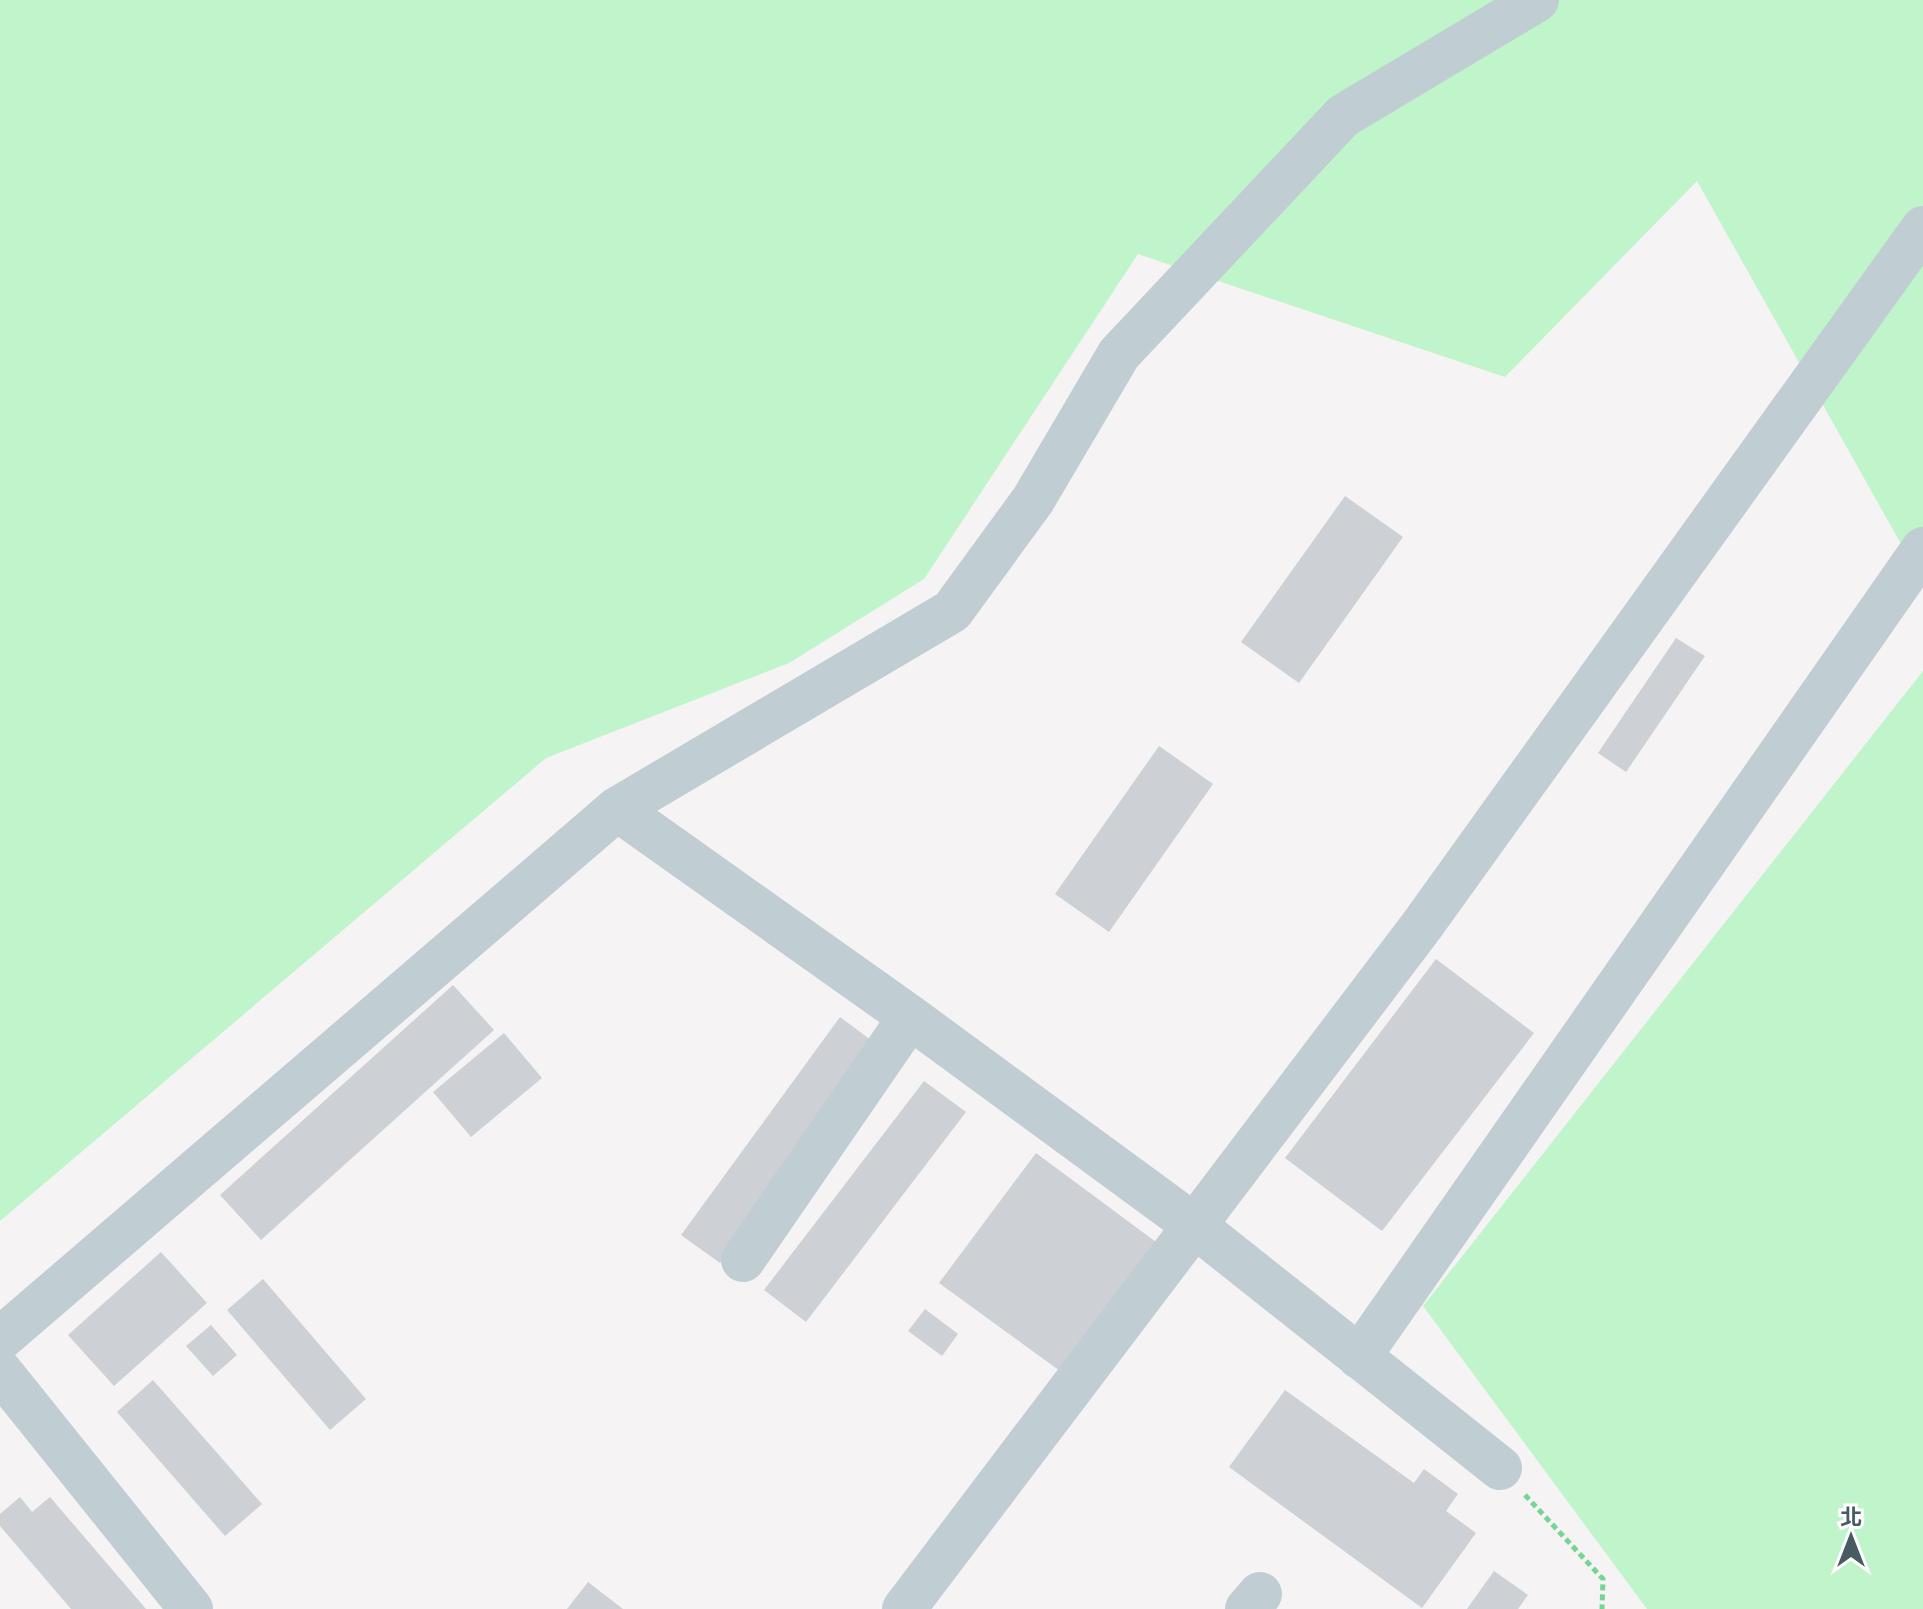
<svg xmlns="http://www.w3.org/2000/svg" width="1923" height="1609" font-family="Manrope,'Noto Sans TC',sans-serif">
  <rect width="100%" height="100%" fill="#f5f3f3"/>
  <path fill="#c0f4cb" d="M0 0H1923V583L1697 181 1505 377 1138 254 924 579 789 663 546 758 0 1221Z
    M1923 671V1609H1647L1423 1306Z"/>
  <path fill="#cdd1d5" d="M1345 496 1403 537 1299 683 1241 642Z
    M1676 638 1705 656 1626 772 1598 753Z
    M1159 746 1213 784 1109 932 1055 894Z
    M1436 959 1534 1033 1382 1231 1285 1158Z
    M453 985 494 1030 261 1240 220 1195Z
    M840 1017 879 1046 720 1263 681 1235Z
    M504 1033 542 1078 471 1137 433 1092Z
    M924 1081 966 1112 806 1322 764 1290Z
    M1036 1153 1156 1242 1060 1371 939 1283Z
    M161 1252 207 1303 114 1386 68 1335Z
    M263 1279 366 1399 330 1430 227 1310Z
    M925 1309 958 1334 942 1356 908 1331Z
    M211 1325 237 1355 213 1376 186 1346Z
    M153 1380 262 1504 225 1536 117 1412Z
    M1285 1390 1414 1483 1424 1469 1458 1494 1446 1511 1476 1533 1422 1608 1229 1467Z
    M20 1497 32 1512 50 1497 146 1609H71L0 1526V1514Z
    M1494 1571 1528 1595 1518 1609H1467Z
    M588 1582 623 1609H567Z"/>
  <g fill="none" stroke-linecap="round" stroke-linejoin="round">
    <path stroke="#75d594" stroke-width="5" stroke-dasharray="6 4" stroke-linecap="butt" d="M1525 1495 1603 1579 1602 1609"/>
    <path stroke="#c0cdd3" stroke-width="44" d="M617 809 952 611 1033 500 1119 354 1343 116 1537 0
      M743 1260 910 1017
      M0 1339 617 809 910 1017 1195 1226 1500 1468
      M1359 1357 1923 549
      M0 1371 191 1609
      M904 1609 1423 924 1923 228
      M1247 1609 1260 1594"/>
  </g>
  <g transform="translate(1851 1537)" stroke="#ffffff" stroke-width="6" paint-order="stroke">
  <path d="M0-6L14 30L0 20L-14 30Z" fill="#495b62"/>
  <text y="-12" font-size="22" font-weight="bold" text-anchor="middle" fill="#495b62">北</text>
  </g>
</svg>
